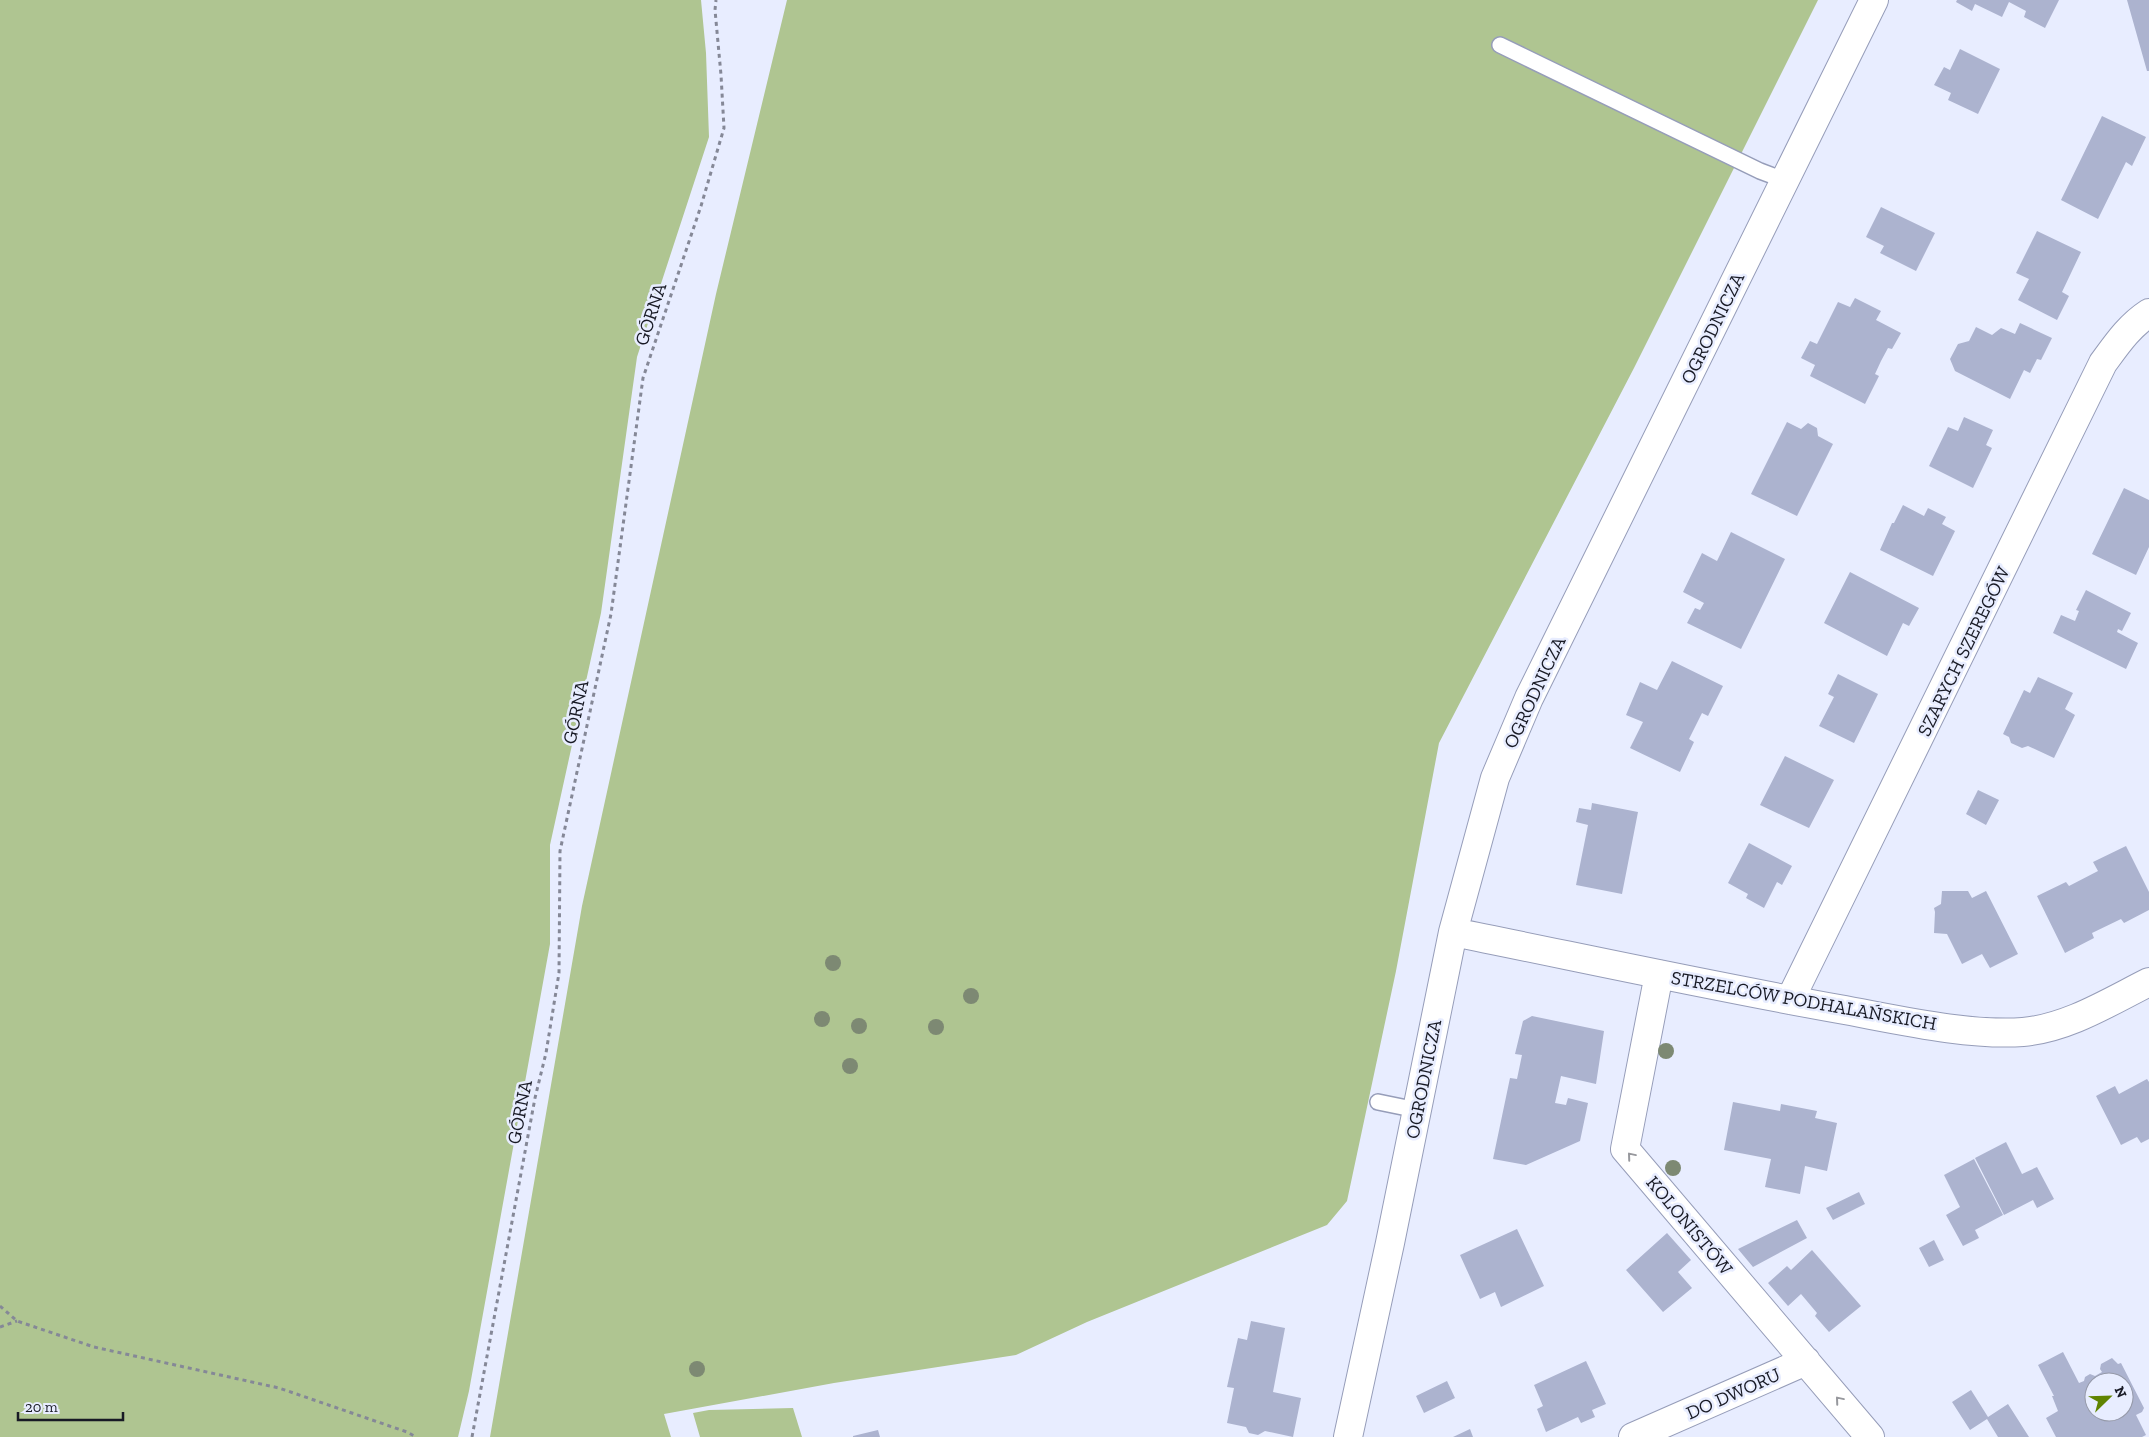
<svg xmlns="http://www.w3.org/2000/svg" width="2149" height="1437" font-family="'Zilla Slab',serif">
  <rect width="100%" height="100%" fill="#e8edff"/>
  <path fill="#afc591" d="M0 0H701L706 53 709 137 637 357 601 613 550 845V944L469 1391 458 1437H0Z
    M787 0H1818L1634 368 1439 743 1396 971 1347 1201 1327 1225 1087 1322 1016 1355 834 1383 664 1414 671 1437H490L582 906 716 294Z
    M793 1408 802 1437H700L693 1413 709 1410Z"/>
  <path fill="#acb3cf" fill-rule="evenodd" d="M1957 0H2059L2045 28 2024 17 2026 11 2009 2 2002 17 1975 4 1972 11 1956 2Z
    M2127 0H2149V71H2147Z
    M1960 49 2000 69 1978 114 1948 100 1951 93 1934 85 1944 67 1950 70Z
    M2102 116 2146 137 2132 166 2126 162 2098 219 2061 200Z
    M1881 207 1935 233 1916 271 1880 253 1884 246 1866 237Z
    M2037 231 2081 252 2062 292 2069 296 2057 320 2018 300 2029 279 2016 273Z
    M1855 298 1881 311 1876 320 1901 333 1892 349 1888 348 1881 361 1875 374 1879 376 1865 404 1810 376 1815 365 1801 358 1810 341 1817 344 1838 302 1850 307Z
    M2020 323 2052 338 2041 360 2037 359 2030 373 2024 370 2010 399 1955 371 1950 359 1958 344 1969 341 1976 327 1992 335 2001 328 2015 334Z
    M1964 417 1993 430 1986 445 1992 448 1973 488 1929 466 1948 427 1958 431Z
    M1787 422 1801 429 1808 423 1817 428 1818 436 1833 444 1797 516 1751 494Z
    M2124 488 2149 500V547L2136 575 2092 554Z
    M1903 505 1924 516 1928 508 1946 517 1942 524 1955 531 1933 576 1880 550 1892 523H1894Z
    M1731 532 1785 559 1741 649 1687 623 1695 608 1700 610 1704 603 1683 592 1702 553 1717 561Z
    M1850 572 1919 608 1909 626 1903 623 1887 656 1824 623Z
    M2086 590 2131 613 2122 631 2118 629 2117 632 2138 643 2126 669 2053 633 2061 615 2075 621 2079 611 2076 610Z
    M1672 661 1723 686 1708 716 1702 713 1689 739 1694 742 1680 772 1630 748 1643 722 1626 715 1640 682 1657 690Z
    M1838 674 1878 694 1854 743 1819 726 1834 697 1828 694Z
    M2038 677 2073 693 2065 709 2075 715 2054 758 2028 746 2022 748 2011 743 2009 737 2003 734 2024 690 2030 693Z
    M1785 756 1834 780 1809 828 1760 805Z
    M1978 790 1999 800 1986 825 1966 814Z
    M1592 803 1638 812 1622 894 1576 885 1588 825 1576 822 1579 808 1591 810Z
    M1749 843 1792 866 1782 885 1777 882 1764 908 1746 898 1748 894 1728 883Z
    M2126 846 2149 892V910L2124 923 2121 919 2092 933 2094 938 2065 953 2037 896 2066 882 2069 886 2098 871 2093 862Z
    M1942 891H1968L1972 898 1986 891 2018 954 1990 968 1982 954 1962 964 1947 934 1934 933 1935 912 1934 908 1941 904Z
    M1532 1016 1604 1031 1596 1084 1561 1076 1555 1103 1566 1105 1568 1098 1588 1103 1580 1141 1526 1165 1493 1159 1510 1078 1517 1079 1522 1055 1515 1054 1523 1021Z
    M2147 1079 2149 1082V1139L2141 1143 2137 1137 2121 1145 2096 1096 2115 1086 2119 1094Z
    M1733 1102 1780 1111 1781 1104 1817 1111 1815 1118 1837 1123 1827 1171 1805 1166 1800 1194 1765 1187 1771 1159 1724 1150Z
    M2006 1142 2022 1174 2037 1167 2054 1199 2037 1208 2033 1200 2004 1215 1975 1158Z
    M1974 1159 2003 1215 1975 1230 1979 1238 1963 1246 1946 1215 1960 1207 1944 1175Z
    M1859 1192 1865 1204 1833 1220 1826 1208Z
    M1797 1220 1807 1238 1753 1267 1738 1249Z
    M1517 1229 1544 1286 1501 1307 1495 1292 1480 1299 1460 1255Z
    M1667 1233 1691 1260 1678 1272 1692 1288 1663 1312 1626 1270Z
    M1934 1240 1944 1260 1929 1267 1919 1248Z
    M1812 1250 1861 1306 1829 1332 1815 1316 1817 1313 1801 1294 1788 1306 1768 1283 1787 1266 1791 1270Z
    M1251 1321 1285 1328 1273 1392 1301 1398 1293 1437 1265 1431 1258 1435 1249 1433 1246 1427 1227 1423 1234 1388 1227 1387 1238 1338 1247 1340Z
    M2063 1352 2079 1383 2084 1381 2085 1377 2090 1374 2095 1376 2102 1372 2100 1369 2101 1364 2112 1358 2118 1364 2121 1363 2144 1408 2142 1412 2136 1415 2146 1435 2142 1437H2056L2046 1418 2058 1411 2052 1396H2054L2038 1365ZM2094 1382H2124V1412H2094Z
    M1586 1361 1606 1404 1592 1410 1595 1417 1581 1423 1578 1417 1546 1432 1537 1409 1543 1406 1534 1385Z
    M1447 1381 1455 1398 1424 1413 1416 1396Z
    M1971 1390 1988 1417 2008 1404 2029 1437H1998L1987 1419 1970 1430 1952 1402Z
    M1470 1429 1473 1437H1453Z
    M878 1430 880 1437H853V1436Z"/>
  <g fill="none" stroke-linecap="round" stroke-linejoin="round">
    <g stroke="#969db9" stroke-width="18">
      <path id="lane" d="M1500 45 1760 171 1784 180
        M1378 1102 1417 1110"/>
    </g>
    <g stroke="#969db9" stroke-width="30">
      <path id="street" d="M1453 932C1582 958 1710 986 1839 1009 1895 1019 1967 1036 2023 1032 2068 1028 2109 1002 2149 982
        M1659 974 1625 1149 1870 1437
        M1790 1000 2103 363C2117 344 2129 326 2149 313
        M1348 1437 1390 1243 1453 932 1495 778 1529 698 1874 0
        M1633 1437 1806 1361"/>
    </g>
    <path stroke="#858897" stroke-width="3" stroke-dasharray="4 4" stroke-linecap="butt" d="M0 1306 17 1321 94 1347 279 1388 407 1432 416 1437
      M0 1327 17 1321
      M472 1437 535 1098 546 1053 559 973 560 851 611 614 643 378 701 206 724 128 721 75 715 10 716 0"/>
    <use href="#lane" stroke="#fff" stroke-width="15"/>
    <use href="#street" stroke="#fff" stroke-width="28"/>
  </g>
  <g fill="#7d8973">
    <circle cx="833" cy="963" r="8"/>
    <circle cx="971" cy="996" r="8"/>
    <circle cx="822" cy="1019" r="8"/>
    <circle cx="859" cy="1026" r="8"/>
    <circle cx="936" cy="1027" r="8"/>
    <circle cx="1666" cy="1051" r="8"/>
    <circle cx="850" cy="1066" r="8"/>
    <circle cx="1673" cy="1168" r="8"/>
    <circle cx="697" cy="1369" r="8"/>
  </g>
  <defs><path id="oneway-chevron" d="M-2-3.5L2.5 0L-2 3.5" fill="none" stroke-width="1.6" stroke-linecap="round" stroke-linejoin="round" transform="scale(1.25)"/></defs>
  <g stroke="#97989d">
    <use href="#oneway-chevron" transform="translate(1631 1156) rotate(-130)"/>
    <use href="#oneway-chevron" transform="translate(1839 1400) rotate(-130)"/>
  </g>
  <g text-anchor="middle" stroke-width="5" stroke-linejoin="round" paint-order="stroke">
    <g font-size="19" fill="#181a25" stroke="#e8edff">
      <text transform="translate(650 314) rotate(-72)" y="7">GÓRNA</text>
      <text transform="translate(1712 328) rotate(-64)" y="7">OGRODNICZA</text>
      <text transform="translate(1963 651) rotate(-64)" y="7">SZARYCH SZEREGÓW</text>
      <text transform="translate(1534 692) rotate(-65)" y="7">OGRODNICZA</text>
      <text transform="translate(575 712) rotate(-78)" y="7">GÓRNA</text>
      <text transform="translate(1804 1000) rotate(10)" y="7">STRZELCÓW PODHALAŃSKICH</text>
      <text transform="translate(1423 1079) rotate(-79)" y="7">OGRODNICZA</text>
      <text transform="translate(519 1112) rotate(-79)" y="7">GÓRNA</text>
      <text transform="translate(1690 1225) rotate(50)" y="7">KOLONISTÓW</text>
      <text transform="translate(1733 1393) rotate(-24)" y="7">DO DWORU</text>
    </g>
  </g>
  <g transform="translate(2109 1397) rotate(67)"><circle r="24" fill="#e8edff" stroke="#9599a8"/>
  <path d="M0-4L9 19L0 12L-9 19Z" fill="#608401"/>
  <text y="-8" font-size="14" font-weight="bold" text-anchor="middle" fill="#181a25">N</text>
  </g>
  <path d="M18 1412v8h105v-8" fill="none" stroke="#181a25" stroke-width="2.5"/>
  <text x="25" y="1412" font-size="15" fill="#181a25" stroke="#e8edff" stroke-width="4" paint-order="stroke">20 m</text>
</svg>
